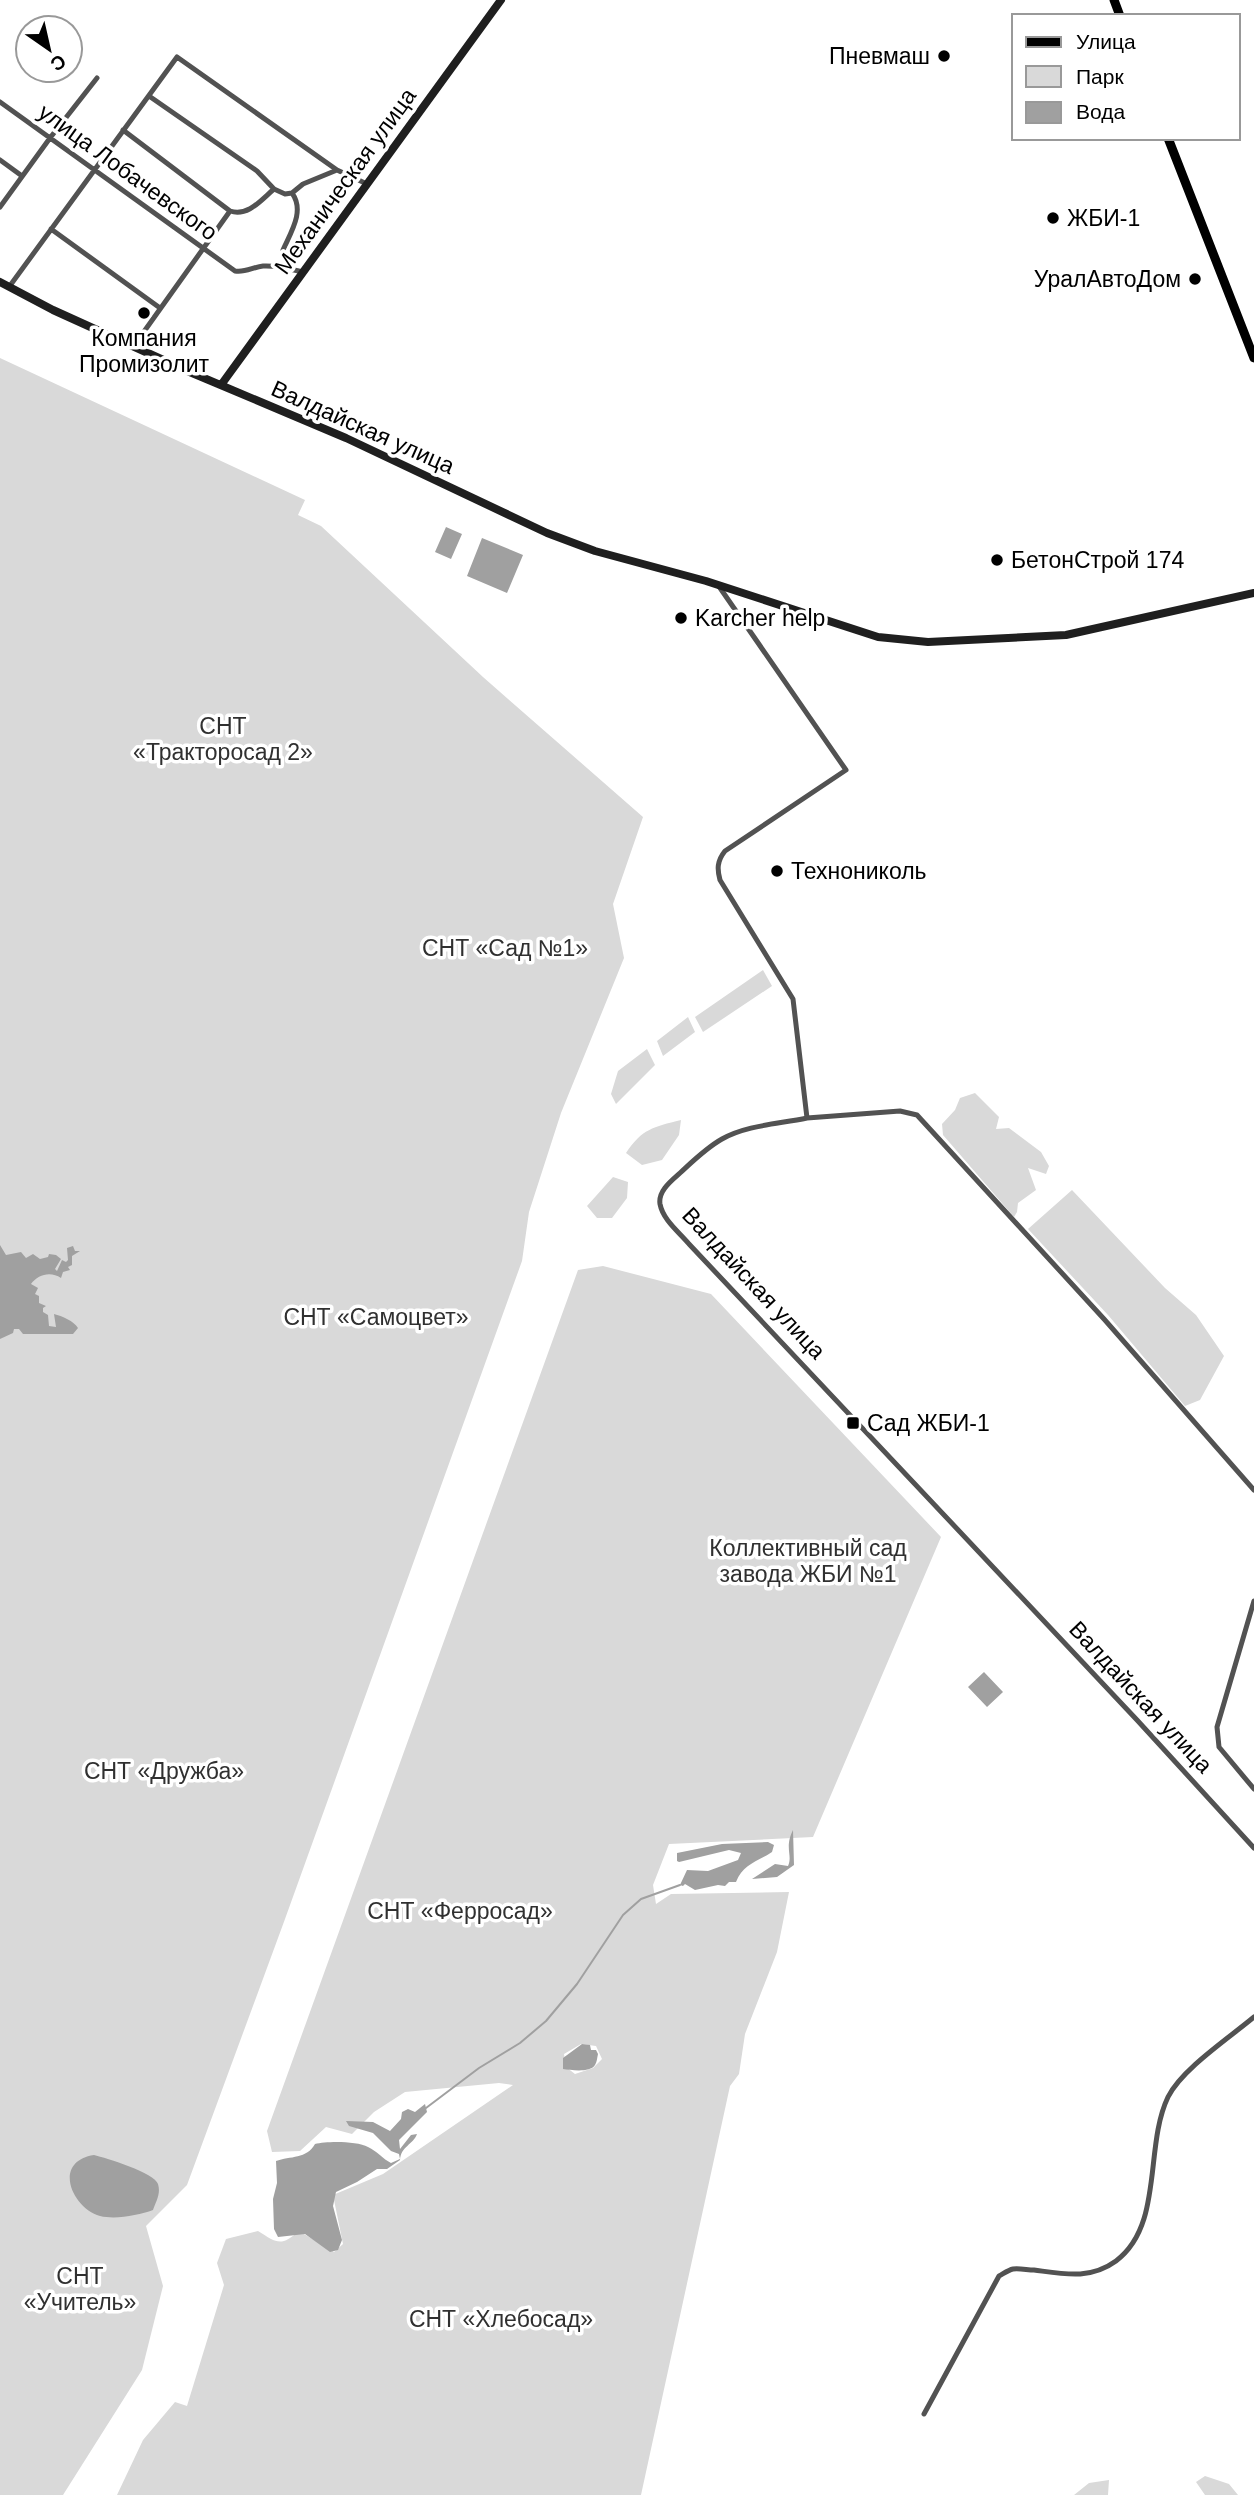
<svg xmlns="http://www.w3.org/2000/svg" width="1254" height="2495" font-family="Arial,sans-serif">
  <rect width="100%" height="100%" fill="#fff"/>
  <path fill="#d9d9d9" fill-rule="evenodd" d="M0 358 305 500 298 515 321 526 483 677 643 817 613 904 624 958 561 1113 529 1212 522 1261 285 1919 187 2185 146 2226 163 2286 142 2370 63 2495H0Z
    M763 970 772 986 703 1032 695 1017Z
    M688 1017 695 1032 663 1056 657 1041Z
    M647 1049 655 1065 616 1104 611 1094 618 1071Z
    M975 1093 999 1117 996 1129 1009 1128 1041 1152 1049 1166 1046 1174 1028 1168 1036 1190 1018 1203 1017 1212 1014 1217 943 1135 942 1124 955 1110 960 1098Z
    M681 1120 679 1135 662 1160 642 1165 626 1153C642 1129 653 1127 681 1120Z
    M613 1177 628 1182 627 1198 612 1218H597L587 1206Z
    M1072 1190 1165 1288 1196 1315 1224 1356 1200 1400 1185 1406 1108 1315 1028 1229Z
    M603 1266 711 1294 941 1537 813 1837 669 1844 653 1885 656 1904 671 1894 789 1892 777 1952 745 2034 739 2074 730 2086 641 2495H117L143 2440 175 2402 187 2406 224 2285 217 2263 226 2239 258 2231C277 2243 281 2247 299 2231L334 2252 343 2244 333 2195 383 2174 513 2085 499 2083 405 2092 374 2112 352 2134 326 2127 300 2151 272 2152 267 2131 578 1270ZM581 2044 596 2046 602 2059 593 2068 575 2074 566 2067 564 2054Z
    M1205 2476 1229 2484 1238 2495H1205L1196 2482Z
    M1109 2480 1108 2495H1074L1089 2483Z"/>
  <path fill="#a0a0a0" d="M446 527 462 534 451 559 435 552Z
    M482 538 523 555 507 593 467 576Z
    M0 1245 6 1255 21 1252 26 1258 33 1254 40 1259 48 1257 49 1254 56 1255 61 1259 55 1269 57 1271 62 1260 66 1262 68 1260 67 1248 73 1246 75 1251H80L72 1256V1265L68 1267 70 1270 63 1272 61 1278C51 1271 38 1274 31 1284L38 1288 35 1294 39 1296V1303L46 1306 43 1308V1312L48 1315 49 1326 56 1327 54 1314C62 1316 74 1321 78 1328L73 1334H23L19 1329H14L13 1333 0 1339Z
    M984 1672 1003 1692 987 1707 968 1687Z
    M793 1830 794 1865 777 1877 752 1879 775 1864 788 1866C793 1855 784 1848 793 1830Z
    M768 1842 774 1845 772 1852C757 1862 743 1864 736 1882H729L725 1886 718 1885 695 1890 685 1884 683 1886 680 1885 687 1870 708 1871 738 1860 741 1853 729 1850 679 1862 677 1861V1853L722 1844Z
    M582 2044 590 2045 591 2050H596L598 2054C597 2058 597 2062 595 2065 590 2073 571 2070 563 2069V2058Z
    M425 2104 427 2112 399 2140 400 2149 411 2135 417 2134C413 2145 401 2146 400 2160L387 2169H377L357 2182 336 2192 333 2206 342 2240 338 2250 330 2252 305 2234 278 2237 274 2229 273 2199 277 2183 276 2161C290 2156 307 2159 315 2144 327 2141 357 2141 368 2147 377 2151 383 2159 391 2163L400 2159 399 2154 391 2151 373 2133 349 2126 346 2121 373 2122 390 2131 401 2119 402 2112 408 2109 415 2112Z
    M94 2155C106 2158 155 2173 158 2184 161 2194 156 2201 153 2210 139 2215 116 2220 100 2216 73 2209 51 2162 94 2155Z"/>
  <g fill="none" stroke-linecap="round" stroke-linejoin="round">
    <path stroke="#a0a0a0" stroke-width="2" d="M426 2108 479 2068 520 2043 546 2021 577 1984 623 1915 641 1899 680 1885"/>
    <path stroke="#525252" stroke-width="5" d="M149 96 257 171 274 189 285 194 292 193
      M0 102 235 271C245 273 253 267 263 266 276 265 290 269 303 272
      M123 130 230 211
      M0 160 22 176
      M292 193 303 184 337 170
      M0 207 50 138 97 78
      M51 229 160 308
      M288 268 283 250C291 232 305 211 292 193
      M9 287 177 57 337 170 367 184
      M133 347 230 211C248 217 261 200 274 189
      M718 585 846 770 725 851C717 861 717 869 720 880L793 999 807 1118C779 1124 747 1125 722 1139 706 1148 693 1161 680 1173 671 1181 658 1191 660 1204 663 1220 679 1232 689 1244L1137 1720 1254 1848
      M807 1118 900 1111 917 1115 1104 1319 1254 1490
      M1254 1601 1217 1727 1219 1747 1254 1789
      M924 2414 999 2276C1003 2274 1008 2270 1013 2269 1019 2268 1028 2270 1034 2270 1064 2274 1090 2280 1116 2261 1164 2225 1144 2147 1168 2097 1182 2069 1229 2038 1254 2017"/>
    <path stroke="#1f1f1f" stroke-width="8" d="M0 282 53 310 192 373 346 438 547 533 595 551 706 581 878 637 928 642 1066 635 1254 593
      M221 385 501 0"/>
    <path stroke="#000" stroke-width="9" d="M1114 0 1120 16
      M1168 138 1254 358"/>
  </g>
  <g fill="#000" stroke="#fff" stroke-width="2.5">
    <circle cx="944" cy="56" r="7"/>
    <circle cx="1053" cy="218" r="7"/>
    <circle cx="1195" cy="279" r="7"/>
    <circle cx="144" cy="313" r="7"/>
    <circle cx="997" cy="560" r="7"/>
    <circle cx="681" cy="618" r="7"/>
    <circle cx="777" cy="871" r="7"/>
    <rect x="846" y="1416" width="14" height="14" rx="3.5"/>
  </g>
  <g text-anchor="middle" stroke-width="7" stroke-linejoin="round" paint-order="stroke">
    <g font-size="23" fill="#000" stroke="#fff" text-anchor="start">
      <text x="930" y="64" text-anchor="end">Пневмаш</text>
      <text x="1067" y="226">ЖБИ-1</text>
      <text x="1181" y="287" text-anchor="end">УралАвтоДом</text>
      <text x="144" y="346" text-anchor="middle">Компания<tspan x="144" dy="26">Промизолит</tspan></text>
      <text x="1011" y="568">БетонСтрой 174</text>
      <text x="695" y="626">Karcher help</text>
      <text x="791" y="879">Технониколь</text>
      <text x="867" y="1431">Сад ЖБИ-1</text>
    </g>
    <g font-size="23" fill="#000" stroke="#fff">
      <text transform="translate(128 172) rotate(36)" y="8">улица Лобачевского</text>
      <text transform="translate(345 181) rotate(-54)" y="8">Механическая улица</text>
      <text transform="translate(363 427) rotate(24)" y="8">Валдайская улица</text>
      <text transform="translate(754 1283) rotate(47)" y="8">Валдайская улица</text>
      <text transform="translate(1141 1697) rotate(47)" y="8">Валдайская улица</text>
    </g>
    <g font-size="23" fill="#303030" stroke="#fff">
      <text x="223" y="734">СНТ<tspan x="223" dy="26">«Тракторосад 2»</tspan></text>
      <text x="505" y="956">СНТ «Сад №1»</text>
      <text x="376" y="1325">СНТ «Самоцвет»</text>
      <text x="808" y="1556">Коллективный сад<tspan x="808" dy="26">завода ЖБИ №1</tspan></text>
      <text x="164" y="1779">СНТ «Дружба»</text>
      <text x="460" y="1919">СНТ «Ферросад»</text>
      <text x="80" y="2284">СНТ<tspan x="80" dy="26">«Учитель»</tspan></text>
      <text x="501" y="2327">СНТ «Хлебосад»</text>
    </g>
  </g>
  <rect x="1012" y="14" width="228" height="126" fill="#ffffff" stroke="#999999" stroke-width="2"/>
  <rect x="1026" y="37" width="35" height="10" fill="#000000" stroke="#999999" stroke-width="2"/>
  <text x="1076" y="49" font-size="21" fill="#000000">Улица</text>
  <rect x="1026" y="66" width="35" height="21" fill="#d9d9d9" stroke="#999999" stroke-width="2"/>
  <text x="1076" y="84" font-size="21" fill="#000000">Парк</text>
  <rect x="1026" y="102" width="35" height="21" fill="#a0a0a0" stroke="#999999" stroke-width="2"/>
  <text x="1076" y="119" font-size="21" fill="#000000">Вода</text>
  <g transform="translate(49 49) rotate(146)"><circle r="33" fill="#ffffff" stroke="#999999" stroke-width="2"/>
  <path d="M0-5L12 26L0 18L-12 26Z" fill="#000000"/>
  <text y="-10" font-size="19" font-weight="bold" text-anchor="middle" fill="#000000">С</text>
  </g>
</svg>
